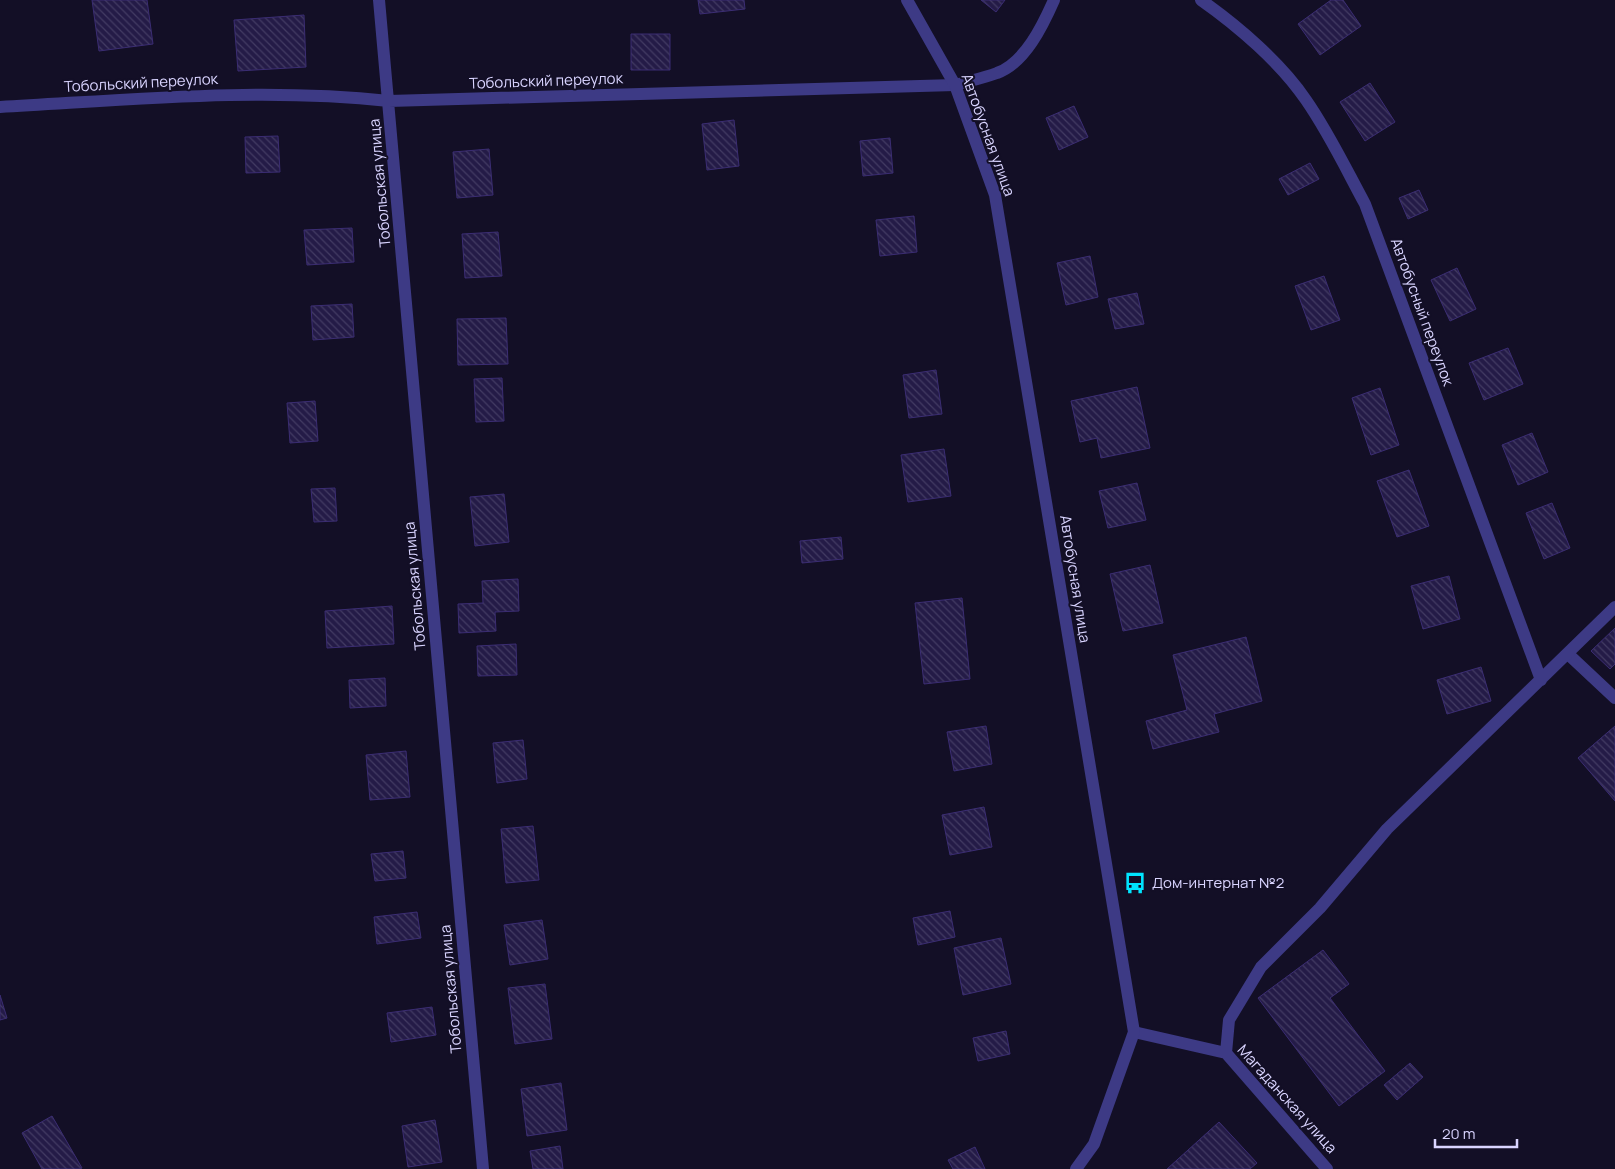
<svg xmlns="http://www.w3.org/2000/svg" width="1615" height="1169" font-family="Manrope,sans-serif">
  <defs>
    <pattern id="building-back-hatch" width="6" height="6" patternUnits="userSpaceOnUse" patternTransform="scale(1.25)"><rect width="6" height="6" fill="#241b47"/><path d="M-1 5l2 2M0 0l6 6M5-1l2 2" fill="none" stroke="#433b63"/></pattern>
  </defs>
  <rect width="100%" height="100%" fill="#130f26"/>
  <path fill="url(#building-back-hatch)" stroke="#3b2d73" d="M92 0H147L153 44 99 51Z
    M698 0H744L745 9 700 14Z
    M981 0H1005L996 12Z
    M1331 0H1343L1361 26 1320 55 1298 24Z
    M304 15 306 67 238 71 234 20Z
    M631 34H670V70H631Z
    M1370 83 1395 122 1365 141 1340 102Z
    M1074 106 1088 137 1059 150 1046 118Z
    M734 120 739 166 707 170 702 124Z
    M278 136 280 172 246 173 245 137Z
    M890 138 893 173 863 176 860 141Z
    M489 149 493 195 457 198 453 152Z
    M1310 163 1319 179 1288 195 1279 179Z
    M1419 190 1428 210 1408 219 1399 198Z
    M914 216 917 252 880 256 876 220Z
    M352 228 354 262 307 265 304 230Z
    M498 232 502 276 465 278 462 234Z
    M1090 256 1098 297 1066 305 1057 263Z
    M1457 268 1476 309 1450 321 1431 280Z
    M1324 276 1340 320 1311 330 1295 286Z
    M1137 293 1144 324 1115 329 1108 299Z
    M352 304 354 337 313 340 311 306Z
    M506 318 508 364 458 365 457 319Z
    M1508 348 1523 384 1484 400 1469 363Z
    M936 370 942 414 909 418 903 375Z
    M502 378 504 421 476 422 474 379Z
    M1137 387 1150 448 1101 458 1097 438 1080 442 1071 401Z
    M1380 388 1399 445 1371 455 1352 398Z
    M315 401 318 441 290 443 287 403Z
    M1532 433 1548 472 1518 485 1502 445Z
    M944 449 951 496 908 502 901 455Z
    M1409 470 1429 526 1397 537 1377 481Z
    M1137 483 1146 520 1108 528 1099 491Z
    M335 488 337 521 314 522 311 489Z
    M504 494 509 542 475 546 470 497Z
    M1552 503 1570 548 1544 559 1526 513Z
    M841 537 843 559 802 563 800 541Z
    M1150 565 1163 623 1123 631 1110 574Z
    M1449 576 1460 619 1423 629 1411 586Z
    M518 579 519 611 495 612 496 631 459 633 458 604 483 603 482 581Z
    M962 598 970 679 924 684 915 603Z
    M392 606 394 644 327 648 325 611Z
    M1615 628V664L1610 669 1591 651Z
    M1246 637 1262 701 1214 714 1219 732 1153 749 1146 721 1187 710 1173 655Z
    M516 644 517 675 478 676 477 646Z
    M1481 667 1491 701 1447 714 1437 680Z
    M385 678 386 706 350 708 349 680Z
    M986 726 992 764 954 771 947 732Z
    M1615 726V801L1578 758Z
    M523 740 527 779 497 783 493 743Z
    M406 751 410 797 370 800 366 755Z
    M984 807 992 847 950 855 942 815Z
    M533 826 539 880 506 883 501 829Z
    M403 851 406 878 375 881 371 854Z
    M950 911 955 937 918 945 913 918Z
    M417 912 421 938 377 944 374 917Z
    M542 920 548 959 510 965 504 925Z
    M1001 938 1011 984 963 995 954 948Z
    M1323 950 1349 984 1330 998 1385 1071 1339 1106 1258 998Z
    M545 984 552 1039 515 1044 508 988Z
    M0 995 7 1018 0 1020Z
    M432 1007 436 1035 391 1042 387 1013Z
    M1006 1031 1010 1054 978 1061 973 1038Z
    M1410 1063 1423 1077 1397 1100 1384 1085Z
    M561 1083 567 1130 527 1136 521 1089Z
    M52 1116 82 1168 80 1169H42L22 1133Z
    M435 1120 442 1162 408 1167 402 1126Z
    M1219 1122 1257 1163 1250 1169H1167Z
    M560 1146 563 1169H533L530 1151Z
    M975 1147 985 1169H953L948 1160Z"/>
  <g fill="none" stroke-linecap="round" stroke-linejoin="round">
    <path stroke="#3d3a85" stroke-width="12" d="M1568 654 1615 698"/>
    <path stroke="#3d3a85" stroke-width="12" d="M379 0 483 1169
      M1201 0C1238 26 1281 63 1306 100 1329 133 1346 169 1365 204L1541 680
      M0 107C129 100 260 87 389 101L955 85C969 81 984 78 997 73 1025 63 1043 25 1054 0
      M1134 1032 1226 1053 1327 1169
      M1226 1053 1229 1020 1261 967 1320 908 1387 829 1615 607"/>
    <path stroke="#3d3a85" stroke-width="12" d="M907 0 955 85 995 195 1134 1032 1094 1144 1076 1169"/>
  </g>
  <defs>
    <g id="bus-bare" transform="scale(1.725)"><path d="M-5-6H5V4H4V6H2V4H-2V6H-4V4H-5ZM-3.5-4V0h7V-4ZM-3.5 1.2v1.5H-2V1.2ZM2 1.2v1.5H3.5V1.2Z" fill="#00e5ff" stroke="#130f26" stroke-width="2.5" paint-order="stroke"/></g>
  </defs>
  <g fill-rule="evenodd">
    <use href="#bus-bare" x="1135" y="883"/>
  </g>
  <g text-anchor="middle" stroke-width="4" stroke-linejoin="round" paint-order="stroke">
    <g font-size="15" fill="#d9d4ff" stroke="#130f26">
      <text transform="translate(546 81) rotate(-2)" y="5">Тобольский переулок</text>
      <text transform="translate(141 83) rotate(-3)" y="5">Тобольский переулок</text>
      <text transform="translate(988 135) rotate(70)" y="5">Автобусная улица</text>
      <text transform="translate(380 183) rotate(-95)" y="5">Тобольская улица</text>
      <text transform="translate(1422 312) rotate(70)" y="5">Автобусный переулок</text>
      <text transform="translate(1075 579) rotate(81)" y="5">Автобусная улица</text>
      <text transform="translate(415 586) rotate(-95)" y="5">Тобольская улица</text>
      <text transform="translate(451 989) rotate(-95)" y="5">Тобольская улица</text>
      <text transform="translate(1287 1099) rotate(48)" y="5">Магаданская улица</text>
    </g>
    <g font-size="15" fill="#d9d4ff" stroke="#130f26" text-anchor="start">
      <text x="1152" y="888">Дом-интернат №2</text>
    </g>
  </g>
  <path d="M1435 1139v8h82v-8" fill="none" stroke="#d9d4ff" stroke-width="2.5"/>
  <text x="1442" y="1139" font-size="15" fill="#d9d4ff" stroke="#130f26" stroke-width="4" paint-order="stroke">20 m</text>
</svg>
